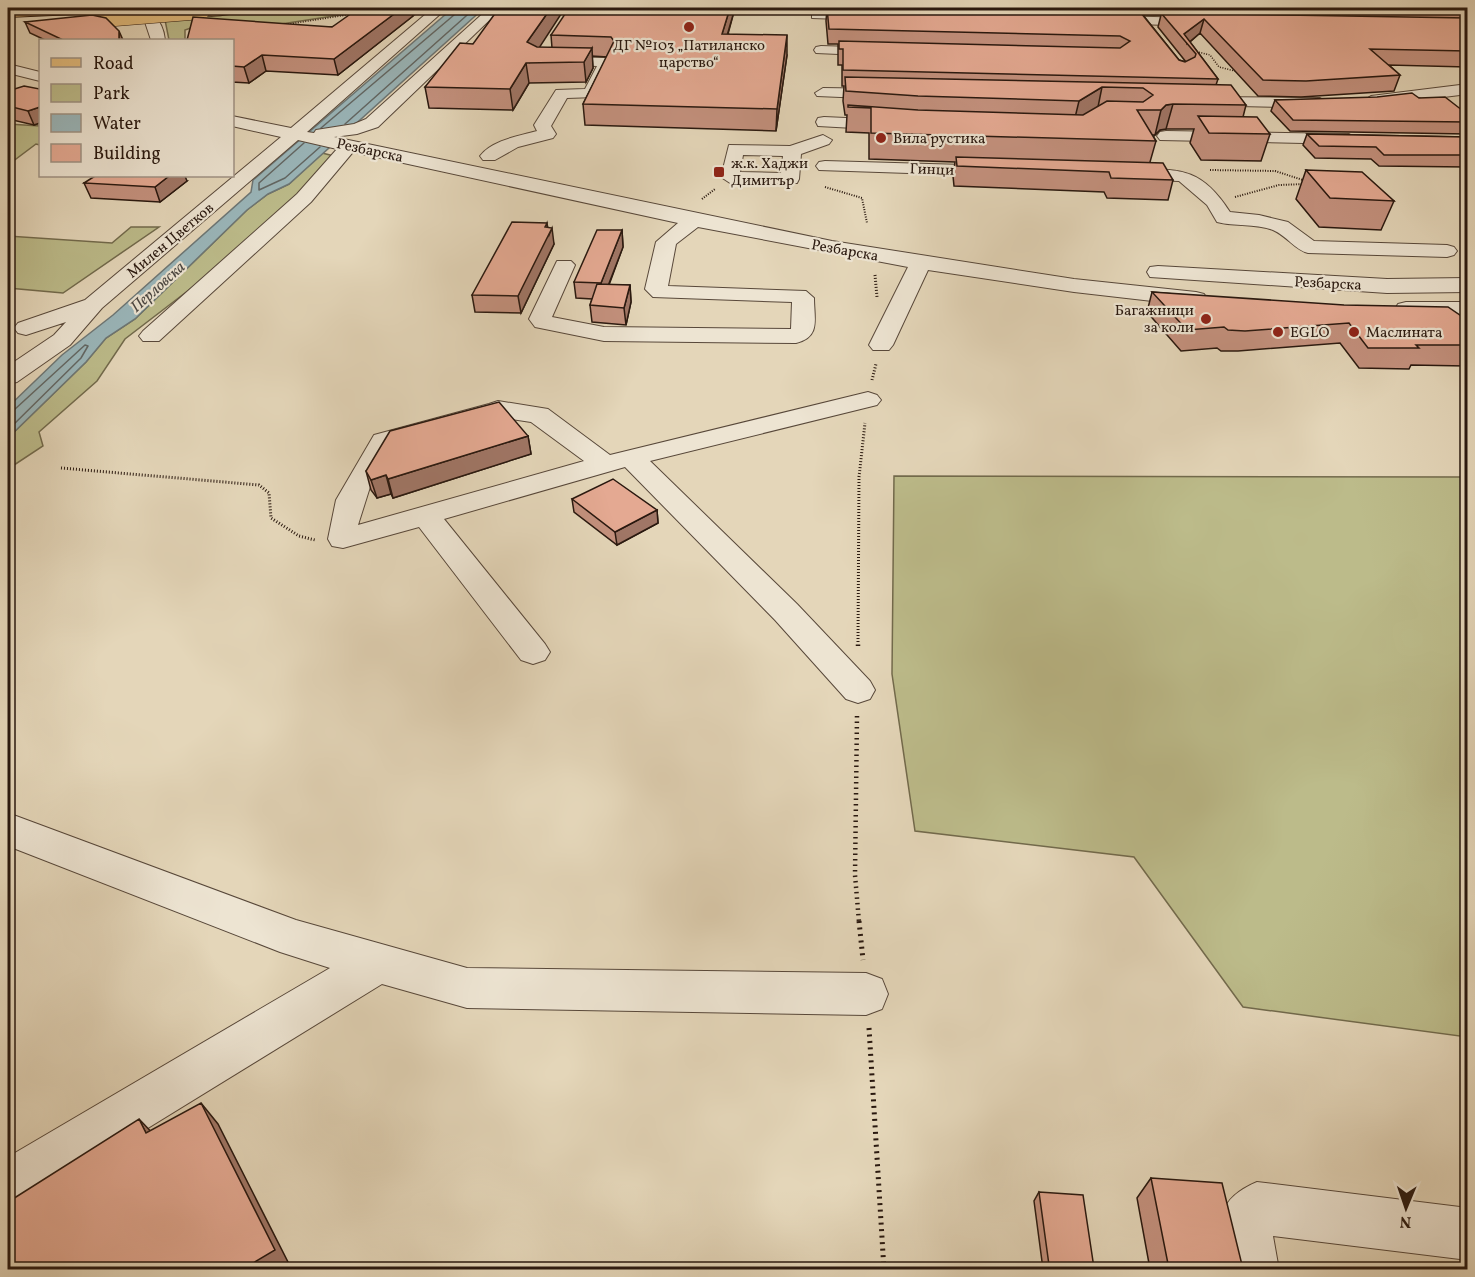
<svg xmlns="http://www.w3.org/2000/svg" width="1475" height="1277" font-family="Vollkorn,serif">
  <rect width="100%" height="100%" fill="#e4d6b9"/>
  <filter id="stains"><feTurbulence type="fractalNoise" baseFrequency=".00333" numOctaves="4"/><feColorMatrix values="0 0 0 0 .2 0 0 0 0 .09 0 0 0 0 .02 0 0 0 .5 -.17"/></filter>
  <radialGradient id="worn" r=".72"><stop offset=".6" stop-color="#630" stop-opacity="0"/><stop offset="1" stop-color="#630" stop-opacity=".3"/></radialGradient>
  <path fill="#bcbb8a" stroke="#726a4c" stroke-width="1.5" d="M272 8H386L268 26 205 23 185 30V40H169L165 20Z
    M8 124 40 126V145L36 144 8 165Z
    M322 153 334 156 294 201 215 270 125 339 97 381 39 432 43 446 8 469V438L86 362 106 338 135 319 247 210 268 194 289 184Z
    M131 227H159L63 293 8 288V236L112 243Z
    M894 476 1467 477V1037L1243 1007 1134 857 915 831 892 674Z"/>
  <path fill="#9ab6ba" stroke="#6d7776" stroke-width="1.5" d="M453 8H484L289 184 268 194 247 210 135 319 106 338 86 362 8 438V407L62 355 113 315 251 192 253 180Z"/>
  <g fill="none" stroke-linecap="round" stroke-linejoin="round">
    <path stroke="#626764" stroke-width="1.5" d="M345 124 475 8
      M321 128 454 15 457 8
      M304 143 259 183V190L285 178 320 147
      M8 411 14 410 85 345 88 346 81 358 8 430"/>
    <g stroke="#58483a" stroke-width="2">
      <path id="minor" d="M126 8C148 6 163 18 165 40H151L145 22Z
        M433 8H447L307 132 314 133 316 130 354 124 366 119 489 8H502L378 127 357 134 334 137 832 241 1074 279 1196 292 1204 294 1207 299 1204 304 1196 306 1074 292 928 270 893 345 889 350H873L869 345 908 267 698 227 676 244 668 286 806 291 814 298C814 319 821 337 796 343L604 341 535 327 529 319 557 261H571L575 265 552 317 604 327 791 329 792 302 653 297 645 289 656 242 678 223 353 152 311 202 159 341H143L139 336 143 331 297 194 337 149 298 140 102 308 70 345 17 382 8 384V366L54 335 66 322 26 335 18 333 14 328 18 323 85 300 281 137 232 126V116L291 128Z
        M817 11 870 12 877 16 870 20 812 18V12Z
        M1104 16 1203 18 1210 22 1203 26 1099 23V17Z
        M821 46 884 48 891 52 884 56 816 53 814 50 816 47Z
        M549 57 607 58 614 62 596 97 567 98 551 126 556 134 553 138 518 147 495 160H483L480 156C492 140 519 136 537 131L534 125 556 90 585 89 597 66 544 64 542 61 544 58Z
        M8 64 40 72V81L8 73Z
        M1468 84V94L1371 106 1363 101 1371 96Z
        M823 88 888 89 896 94 888 99 817 96 815 93Z
        M1200 97 1320 98 1328 103 1320 108 1194 105 1192 102Z
        M824 117 890 120 898 125 890 130 818 126 816 122 818 118Z
        M1166 131 1349 134 1358 139 1349 144 1160 140 1157 136 1160 132Z
        M823 135 832 140 829 144 801 154 799 179 797 183H730L721 177 729 145 790 146ZM743 155 783 156 781 173 740 172Z
        M825 161 999 166 1008 171 999 176 819 170 816 166 819 162Z
        M1126 169C1177 170 1199 164 1230 212L1259 215 1288 222 1314 241 1447 245 1454 247 1457 251 1454 255 1447 257 1308 253C1295 250 1287 236 1273 230 1255 223 1235 227 1217 222L1207 205 1179 181 1120 179 1117 175 1120 171Z
        M1158 266 1387 279 1468 278V292L1387 293 1150 277 1147 272 1150 267Z
        M1406 302H1468V316L1398 314 1395 309 1398 304Z
        M868 392 877 395 881 400 877 405 650 461 797 604 870 681 875 690 870 699 858 703 846 699 775 620 625 467 444 519 545 644 550 652 545 660 533 664 521 660 419 527 343 548 332 546 328 539 336 500 374 435 489 404 498 401 548 409 610 455ZM499 417 531 422 584 461 358 525 370 487 393 447Z
        M8 813 296 920 467 968 866 973 882 979 888 994 882 1009 866 1015 467 1008 382 984 26 1203 8 1210V1157L330 968 280 952 8 846Z
        M1257 1182 1468 1208V1260L1273 1236 1279 1270H1226C1220 1228 1210 1202 1257 1182Z"/>
    </g>
    <g stroke="#29180f" stroke-width="2">
      <path id="major" d="M43 8H127L120 12 8 17V9Z
        M207 8H246C237 15 204 19 195 12Z"/>
    </g>
    <path stroke="#29180f" stroke-width="1.5" stroke-dasharray="1 1.5" stroke-linecap="butt" d="M283 25 353 14
      M1194 51 1210 55 1219 67 1239 72"/>
    <path stroke="#29180f" stroke-width="2" stroke-dasharray="1 1.5" stroke-linecap="butt" d="M1210 170 1275 171 1306 181
      M825 187 862 198 867 223
      M1235 197 1279 185 1306 184
      M702 199 715 189"/>
    <path stroke="#29180f" stroke-width="3" stroke-dasharray="1 2" stroke-linecap="butt" d="M875 275 877 297
      M872 380 876 364
      M61 468 259 485 269 493 271 518 299 536 315 540
      M858 642 859 477 865 423"/>
    <path stroke="#29180f" stroke-width="4.5" stroke-dasharray="1.5 4" stroke-linecap="butt" d="M858 646V641
      M857 716 855 875 859 922"/>
    <path stroke="#29180f" stroke-width="5" stroke-dasharray="2 4.5" stroke-linecap="butt" d="M859 921 863 960
      M869 1028 884 1270"/>
    <use href="#minor" fill="#ede4d2" fill-rule="evenodd"/>
    <use href="#major" fill="#e2bb7c" fill-rule="evenodd"/>
    <g stroke="#29180f" stroke-width="15" stroke-linecap="butt">
      <path id="major-bridge" d="M103 20 202 12"/>
    </g>
    <use href="#major-bridge" stroke="#e2bb7c" stroke-width="14"/>
  </g>
  <path fill="#c4917e" stroke="#29180f" stroke-width="1.5" fill-rule="evenodd" d="M735 8 728 34 787 55 776 131 585 125 583 104 607 57 592 56 593 68 586 82 529 83 513 110 429 108 425 87 473 44 552 48 551 35Z
    M825 8H1467V67L1389 65 1400 75 1394 91 1301 97 1258 96 1200 33 1190 42 1218 79 1216 85 1246 105 1243 117 1270 134 1261 161 1201 160 1190 143 1194 129H1166L1160 130 1155 135H1152L1156 141 1150 162 1173 180 1168 200 1107 198 1104 192 954 186 953 176 955 162 869 159V133L846 132 847 115H845L843 101 844 86H842V65H838V44H828L826 21 827 9H825ZM1143 15H1161L1158 27 1186 62 1179 60Z
    M413 16 338 75 266 71 249 83 232 82V40Z
    M25 22 123 40H45L30 33Z
    M40 89V123L34 125 8 119V91Z
    M1419 98 1467 114V134L1290 131 1271 111 1275 100Z
    M1307 134 1467 137V167L1379 166 1371 159 1315 158 1303 145Z
    M1306 170 1394 201 1381 230 1319 227 1296 199Z
    M187 181 160 202 91 198 84 183Z
    M548 228 554 244 521 313 475 312 472 295Z
    M622 230 623 247 609 285H630L631 302 626 325 592 322 590 305 592 299 576 298 574 282Z
    M1152 292 1467 320V363L1466 366 1411 365 1409 369 1359 368 1340 343 1238 351H1221L1217 348 1181 351 1147 312Z
    M528 436 531 454 393 498 391 494 377 498 371 490 366 471Z
    M572 499 657 510 658 523 617 545 574 512Z
    M1151 1178 1243 1269H1150L1137 1198Z
    M1039 1192 1094 1268 1092 1269H1043L1034 1201Z"/>
  <path fill="#a07666" stroke="#29180f" stroke-width="1.5" d="M402 8H411L413 16 338 75 334 59Z
    M551 8H565L530 62 527 42Z
    M730 8H735L722 53V34Z
    M1204 19 1200 33 1187 44 1184 34Z
    M119 31 123 40H119Z
    M787 35V55L776 131 777 109Z
    M592 48 593 68 586 82 584 62Z
    M262 55 266 71 249 83 244 67Z
    M526 63 529 83 513 110 510 89Z
    M1102 87 1097 112 1073 126 1079 101Z
    M1173 104 1166 129 1160 130 1155 135 1161 110 1166 105Z
    M40 107V123L34 125 28 111Z
    M169 176H185L187 181 160 202 155 187Z
    M547 223 549 235 552 228 554 244 521 313 518 296Z
    M622 230 623 247 603 299 601 283Z
    M630 285 631 302 626 325 624 308Z
    M528 436 531 454 393 498 388 479Z
    M386 475 391 494 377 498 371 480Z
    M657 510 658 523 617 545 615 532Z
    M201 1103 218 1124 291 1268 289 1269H243Z
    M139 1119 159 1140 146 1133Z"/>
  <path fill="#e4a992" stroke="#29180f" stroke-width="1.5" d="M359 8H402L334 59 262 55 244 67 232 66V40H187L193 17 332 27Z
    M499 8H551L527 42 537 47 592 48 584 62 526 63 510 89 425 87 460 43 473 44Z
    M569 8H730L722 34 787 35 777 109 583 104 614 41 611 37 551 35Z
    M827 8H888L1141 13 1179 60 1185 62 1195 57 1196 54 1161 13 1467 18V51L1370 49 1400 75 1306 81 1263 80 1204 19 1184 34 1218 79 843 70V49H839V41L1120 48 1130 41 1120 36 829 29Z
    M92 15 106 18 119 31V40H63L25 22Z
    M845 77 1231 85 1246 105 1173 104 1166 105 1161 110H1137L1156 141 871 133V108L848 107V105L918 110 1083 115 1107 101 1143 102 1153 95 1143 88 1102 87 1079 101 918 96 846 91Z
    M24 86 40 89V107L28 111 8 106V91Z
    M1412 93 1419 98 1445 97 1467 114V122L1293 120 1275 100 1377 97Z
    M1198 116 1257 117 1270 134 1209 133Z
    M1307 134 1467 137V155H1384L1376 147 1319 146Z
    M956 157 1163 163 1173 180 1111 178 1109 172 957 166Z
    M1306 170 1362 172 1394 201 1330 198Z
    M95 176H169L155 187 84 183Z
    M512 222 547 223 545 227 552 228 518 296 472 295Z
    M597 230H622L601 283 574 282Z
    M597 284 630 285 624 308 590 305Z
    M1152 292 1344 305 1448 307 1467 320V330L1462 329 1467 336V345H1416L1419 348H1368L1349 323 1245 331 1228 330 1224 327 1187 330Z
    M499 402 528 436 388 479 386 475 371 480 366 471 390 431Z
    M613 479 657 510 615 532 572 499Z
    M201 1103 275 1250 243 1269H8V1202L139 1119 146 1133Z
    M1151 1178 1222 1183 1243 1269H1169Z
    M1039 1192 1083 1195 1094 1268 1049 1265Z
    M699 1265 741 1269H698Z"/>
  <g fill="#8f2418" stroke="#ede4d2" stroke-width="2">
    <circle cx="689" cy="27" r="6"/>
    <circle cx="881" cy="138" r="6"/>
    <rect x="713" y="166" width="12" height="12" rx="3"/>
    <circle cx="1206" cy="319" r="6"/>
    <circle cx="1278" cy="332" r="6"/>
    <circle cx="1354" cy="332" r="6"/>
  </g>
  <g text-anchor="middle" stroke-width="4.5" stroke-linejoin="round" paint-order="stroke">
    <g font-size="15" fill="#29180f" stroke="#ede4d2" text-anchor="start">
      <text x="689" y="50" text-anchor="middle">ДГ №103 „Патиланско<tspan x="689" dy="17">царство“</tspan></text>
      <text x="893" y="143">Вила рустика</text>
      <text x="731" y="168">ж.к. Хаджи<tspan x="731" dy="17">Димитър</tspan></text>
      <text x="1194" y="315" text-anchor="end">Багажници<tspan x="1194" dy="17">за коли</tspan></text>
      <text x="1290" y="337">EGLO</text>
      <text x="1366" y="337">Маслината</text>
    </g>
    <g font-size="15" fill="#29180f" stroke="#ede4d2">
      <text transform="translate(370 150) rotate(12)" y="5">Резбарска</text>
      <text transform="translate(932 169) rotate(2)" y="5">Гинци</text>
      <text transform="translate(170 240) rotate(-40)" y="5">Милен Цветков</text>
      <text transform="translate(845 250) rotate(10)" y="5">Резбарска</text>
      <text transform="translate(1328 283) rotate(3)" y="5">Резбарска</text>
    </g>
    <g font-size="16" font-style="italic" fill="#4b4742" stroke="#ede4d2">
      <text transform="translate(157 286) rotate(-42)" y="6">Перловска</text>
    </g>
  </g>
  <rect width="1475" height="1277" fill="none" stroke="#e4d6b9" stroke-width="30"/>
  <rect x="9" y="9" width="1457" height="1259" fill="none" stroke="#29180f" stroke-width="3"/>
  <rect x="15" y="15" width="1445" height="1247" fill="none" stroke="#29180f" stroke-width="1.5"/>
  <rect x="39" y="39" width="195" height="138" fill="#ede4d2" stroke="#9f9284" stroke-width="1.5"/>
  <rect x="51" y="58" width="30" height="9" fill="#e2bb7c" stroke="#9f9284" stroke-width="1.5"/>
  <text x="93" y="69" font-size="18" fill="#29180f">Road</text>
  <rect x="51" y="84" width="30" height="18" fill="#bcbb8a" stroke="#9f9284" stroke-width="1.5"/>
  <text x="93" y="99" font-size="18" fill="#29180f">Park</text>
  <rect x="51" y="114" width="30" height="18" fill="#9ab6ba" stroke="#9f9284" stroke-width="1.5"/>
  <text x="93" y="129" font-size="18" fill="#29180f">Water</text>
  <rect x="51" y="144" width="30" height="18" fill="#e4a992" stroke="#9f9284" stroke-width="1.5"/>
  <text x="93" y="159" font-size="18" fill="#29180f">Building</text>
  <g transform="translate(1406 1208) rotate(182)" stroke="#ede4d2" stroke-width="4.5" paint-order="stroke">
  <path d="M0-4.5L10 22L0 15L-10 22Z" fill="#29180f"/>
  <text y="-9" font-size="16" font-weight="bold" text-anchor="middle" fill="#29180f">N</text>
  </g>
  <rect width="100%" height="100%" filter="url(#stains)"/>
  <rect width="100%" height="100%" fill="url(#worn)"/>
</svg>
